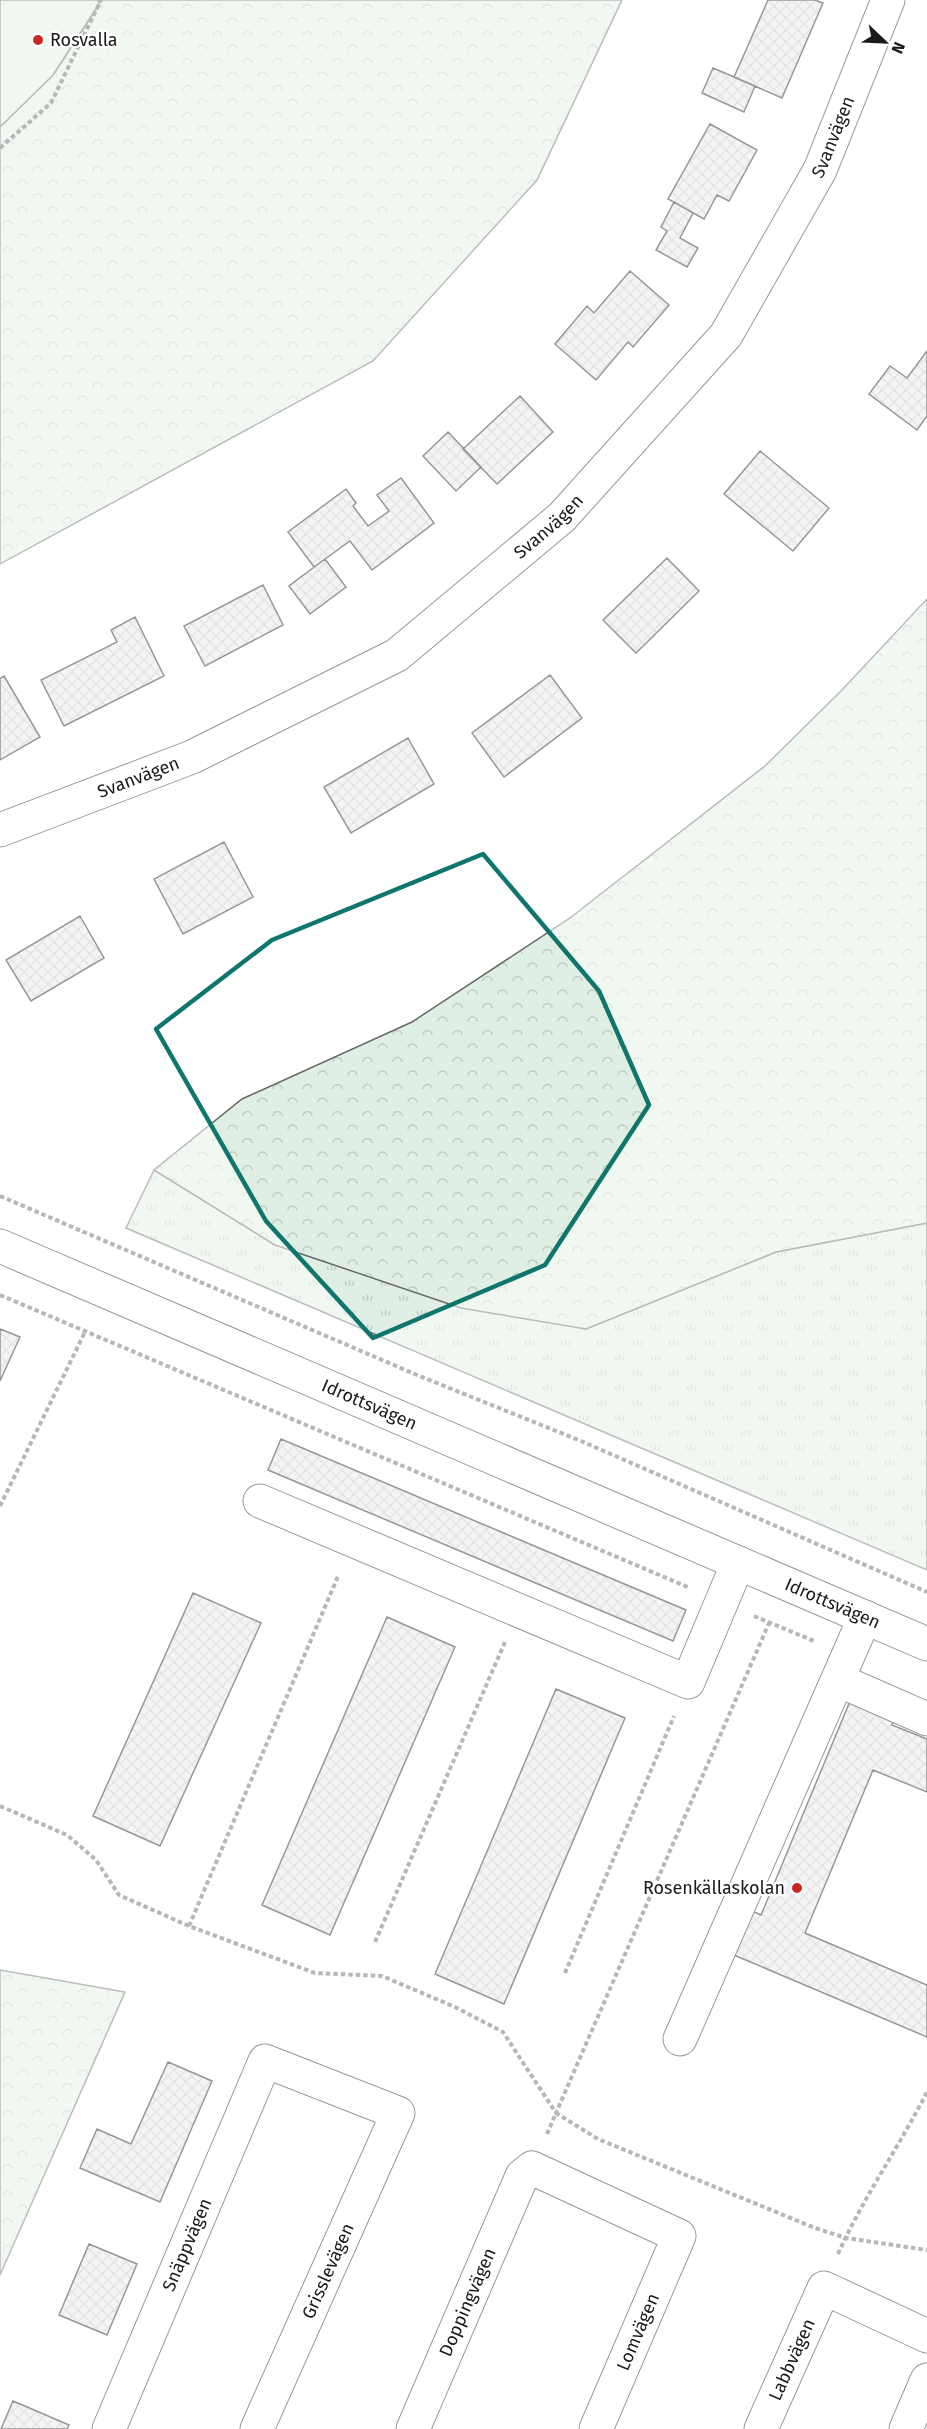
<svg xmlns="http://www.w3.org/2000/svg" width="927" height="2429" font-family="'Fira Sans',sans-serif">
  <defs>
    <pattern id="grass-tufts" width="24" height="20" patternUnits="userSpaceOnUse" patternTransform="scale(1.5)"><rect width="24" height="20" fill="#e0efe3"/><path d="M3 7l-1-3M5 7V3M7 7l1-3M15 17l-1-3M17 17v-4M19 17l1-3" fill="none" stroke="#c0ccc2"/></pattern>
    <pattern id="forest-crowns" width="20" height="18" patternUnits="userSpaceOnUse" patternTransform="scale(1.5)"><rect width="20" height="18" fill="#e0efe3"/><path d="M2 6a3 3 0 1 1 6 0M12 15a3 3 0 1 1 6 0" fill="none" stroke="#c0ccc2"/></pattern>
    <pattern id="building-cross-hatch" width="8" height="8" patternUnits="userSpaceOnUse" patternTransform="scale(1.5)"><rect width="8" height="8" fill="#e6e6e6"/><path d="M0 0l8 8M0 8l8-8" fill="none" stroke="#c5c5c5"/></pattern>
  </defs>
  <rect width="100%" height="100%" fill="#fff"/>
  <path fill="url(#grass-tufts)" stroke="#6a6a6a" stroke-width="1.5" d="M154 1170 275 1245 586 1329 776 1252 927 1223V1570L126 1228Z"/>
  <path fill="url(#forest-crowns)" stroke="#6a6a6a" stroke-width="1.5" d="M98 0H622L537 180 373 361 0 564V127L53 75 99 5Z
    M927 599V1223L776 1252 586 1329 461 1308 275 1245 154 1170 242 1099 412 1022 570 918 765 766 841 691Z
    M0 1970 125 1992 0 2275Z"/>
  <path fill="#e0efe3" stroke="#6a6a6a" stroke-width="1.5" d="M0 0H98L99 4 53 75 0 127Z"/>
  <path fill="url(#building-cross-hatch)" stroke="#1a1a1a" stroke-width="1.5" d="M768 0H815L823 3 782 98 734 77Z
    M713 68 755 86 744 112 702 93Z
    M710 124 757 150 729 201 717 195 704 219 668 199Z
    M674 202 693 213 680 238 698 248 687 267 656 250 667 231 661 227Z
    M630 271 669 305 633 347 628 342 596 380 555 344 587 306 594 313Z
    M927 351V416L917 430 869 394 890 366 907 378Z
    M520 396 553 432 497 484 463 449Z
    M448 432 481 467 456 491 423 456Z
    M760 451 829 508 793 551 724 494Z
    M401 478 434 523 372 570 350 541 314 567 288 532 346 489 356 503 353 506 368 526 389 511 377 495Z
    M667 558 699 591 636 653 603 620Z
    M325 559 346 587 310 614 289 586Z
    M263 585 283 625 205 666 184 626Z
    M135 617 164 676 64 726 41 680 117 642 111 630Z
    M550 675 582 718 504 777 472 733Z
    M4 676 40 737 0 760V679Z
    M408 738 434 784 351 833 324 787Z
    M224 842 253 897 183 934 154 879Z
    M80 916 104 958 31 1001 6 960Z
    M0 1329 20 1337 0 1381Z
    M281 1439 686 1610 673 1641 268 1470Z
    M193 1593 261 1623 160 1846 93 1816Z
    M387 1617 455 1647 330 1935 262 1905Z
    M556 1689 625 1718 504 2004 435 1974Z
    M853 1694 897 1713 892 1725 927 1739V1792L873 1770 805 1933 927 1985V2037L734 1955 752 1911 761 1915Z
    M168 2062 212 2081 160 2202 80 2168 97 2129 131 2144Z
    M89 2244 137 2264 107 2335 59 2315Z
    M13 2401 69 2425 67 2429H1Z"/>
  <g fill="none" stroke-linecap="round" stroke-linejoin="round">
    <g stroke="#1a1a1a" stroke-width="35">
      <g id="minor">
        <path id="s1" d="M0 830 192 757 397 655 562 517 726 335 820 170 888 0"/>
        <path id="s2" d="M0 1246 927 1644"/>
        <path d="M260 1501 688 1682 738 1563"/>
        <path d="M838 1680 927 1719"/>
        <path d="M680 2039 865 1617"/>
        <path id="s3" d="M109 2429 265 2061 398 2113 257 2429"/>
        <path id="s4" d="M413 2429 522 2176 532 2168 679 2236 596 2429"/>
        <path id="s5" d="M761 2429 824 2288 927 2336"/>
        <path d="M906 2429 927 2380"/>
      </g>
    </g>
    <path stroke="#5f5f5f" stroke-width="4" stroke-dasharray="4.5 3" stroke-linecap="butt" d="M0 148 51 103 101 0
      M0 1196 417 1375 581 1441 927 1592
      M0 1295 690 1588
      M0 1506 85 1332
      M754 1616 814 1641
      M0 1806 67 1835 96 1860 119 1895 189 1926 315 1973 382 1976 455 2007 503 2032 556 2113 769 1623
      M189 1926 339 1574
      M375 1942 505 1642
      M565 1973 674 1716
      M547 2134 556 2113 598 2139 815 2228 846 2238 927 2250
      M838 2254C863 2198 899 2147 927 2092"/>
    <use href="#minor" stroke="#fff" stroke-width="33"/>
  </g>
  <path d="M0 0H927V2429H0ZM483 854 599 991 649 1105 545 1265 373 1338 266 1221 156 1029 272 940Z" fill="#fff" fill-opacity=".55" fill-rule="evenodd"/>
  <path fill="none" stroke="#0f766e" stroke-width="4.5" stroke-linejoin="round" d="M483 854 599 991 649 1105 545 1265 373 1338 266 1221 156 1029 272 940Z"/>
  <g fill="#c62828" stroke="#fff" stroke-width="2">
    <circle cx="38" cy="40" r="6"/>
    <circle cx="797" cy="1888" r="6"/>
  </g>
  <g text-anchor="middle" stroke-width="4.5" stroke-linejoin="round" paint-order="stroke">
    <g font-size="18" fill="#1a1a1a" stroke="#fff" text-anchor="start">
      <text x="50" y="46">Rosvalla</text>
      <text x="785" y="1894" text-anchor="end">Rosenkällaskolan</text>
    </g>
    <g font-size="18" fill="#1a1a1a" stroke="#fff">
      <text dy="6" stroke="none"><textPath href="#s1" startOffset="1120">Svanvägen</textPath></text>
      <text dy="6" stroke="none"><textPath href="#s1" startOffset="633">Svanvägen</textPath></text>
      <text dy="6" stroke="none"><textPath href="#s1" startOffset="148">Svanvägen</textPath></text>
      <text dy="6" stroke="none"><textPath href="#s2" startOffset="402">Idrottsvägen</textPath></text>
      <text dy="6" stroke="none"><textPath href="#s2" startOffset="906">Idrottsvägen</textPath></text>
      <text dy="6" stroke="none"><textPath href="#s3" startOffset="200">Snäppvägen</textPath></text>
      <text transform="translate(328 2271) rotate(-66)" y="6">Grisslevägen</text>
      <text dy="6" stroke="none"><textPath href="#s4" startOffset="138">Doppingvägen</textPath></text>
      <text transform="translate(638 2332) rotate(-67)" y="6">Lomvägen</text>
      <text dy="6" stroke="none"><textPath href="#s5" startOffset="76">Labbvägen</textPath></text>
    </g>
  </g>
  <g transform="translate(885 42) rotate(113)" stroke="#ffffff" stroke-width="4.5" paint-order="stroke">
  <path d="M0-4.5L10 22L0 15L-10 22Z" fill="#1a1a1a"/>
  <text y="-9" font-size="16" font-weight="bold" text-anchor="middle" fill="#1a1a1a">N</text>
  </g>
</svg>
